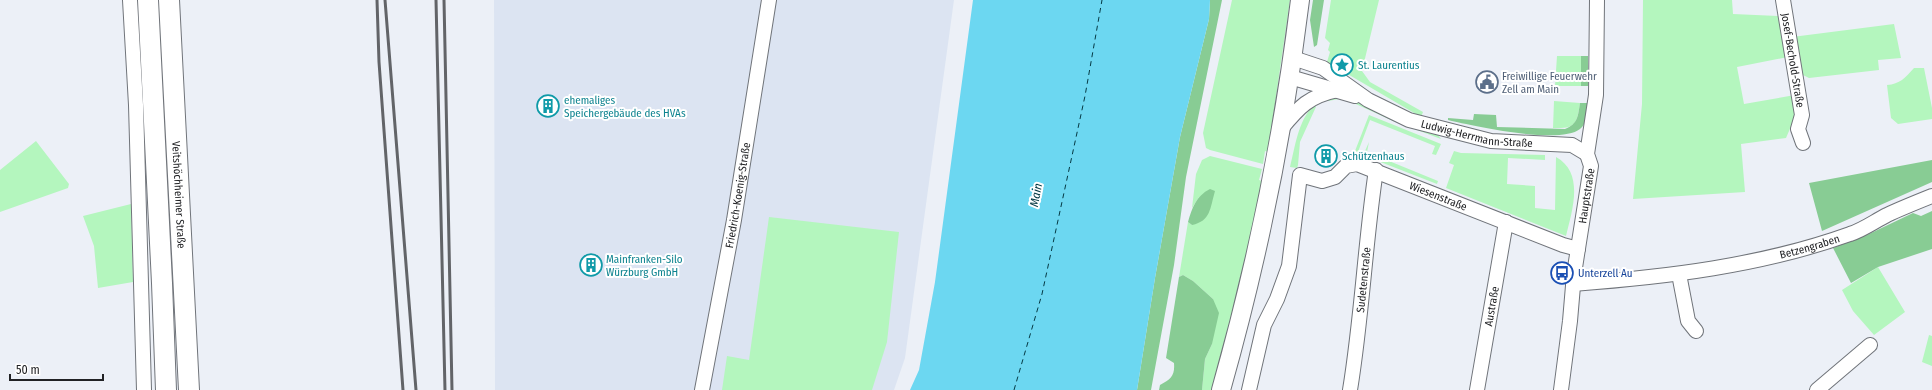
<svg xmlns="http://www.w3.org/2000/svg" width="1932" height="390" font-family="'Fira Sans Condensed',sans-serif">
  <rect width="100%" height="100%" fill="#ecf0f7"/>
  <path fill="#dce4f2" d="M494 0H954L905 358 894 390H495Z"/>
  <path fill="#b4f6be" d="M1232 0H1290L1268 152 1265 151 1263 164 1210 150 1206 148 1203 133Z
    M1331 0H1379L1362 71 1370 82 1423 112 1421 117 1327 62 1330 52 1328 50 1330 43 1325 38Z
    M1643 0H1732L1733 14 1778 16 1788 57 1737 67 1744 104 1795 95 1798 110 1786 138 1741 144 1745 192 1633 199 1642 104Z
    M1894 24 1901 58 1878 60 1879 70 1809 78 1803 75 1801 70 1792 37Z
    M1557 56H1581V86H1555Z
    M1914 68H1924L1932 108V119L1898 124 1891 118 1887 85C1900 84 1905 78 1914 68Z
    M1335 97 1352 99 1362 103 1438 135 1441 139 1393 121 1347 100 1339 99 1328 101 1327 99Z
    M1554 101 1580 103C1577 124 1575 129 1553 128Z
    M1314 105 1316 107 1315 109 1300 142 1298 165 1297 168 1290 167C1295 148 1298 120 1314 105Z
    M1369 115 1441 144 1436 155 1432 154 1435 146 1370 120 1358 152 1355 151Z
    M36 141 69 184 68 188 0 212V170Z
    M1369 142 1367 152 1438 181 1437 184 1365 156V151Z
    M1454 151 1461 153 1545 155V160L1508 158 1507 184 1535 186V208L1555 210 1556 157C1585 173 1572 211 1566 236L1446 188 1454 165 1449 163Z
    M1210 156 1262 169 1259 180 1262 181 1246 259 1213 390H1202L1205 359 1212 344 1213 299 1193 281 1183 275 1179 277 1188 222 1192 225 1199 197 1192 208 1196 174 1202 160Z
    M131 204 133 282 98 288 94 246 83 216Z
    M769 217 899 232 887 342 872 390H722L727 356 749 360Z
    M1878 267 1905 312 1874 335 1853 311 1842 290Z
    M1929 335 1932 336V366L1922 362Z"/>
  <path fill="#88cc94" d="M1210 0H1222L1186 177 1174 265 1151 390H1137L1155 278 1180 137 1209 19Z
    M1313 0H1324L1317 45 1314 47 1310 20Z
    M1581 56H1588V86H1581Z
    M1580 103H1588C1587 112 1587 124 1580 129 1560 145 1473 126 1448 120V118L1473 120 1474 114 1496 115 1497 127 1565 129C1578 124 1578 116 1580 103Z
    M1932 160V182L1822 231 1809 183Z
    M1210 189 1215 191C1210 208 1211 221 1192 225L1188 222C1192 208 1196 196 1210 189Z
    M1932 211V249L1878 267 1851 283 1833 248 1869 234 1913 213 1921 216Z
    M1183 275 1193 281 1213 299 1219 313 1212 344 1205 359 1202 390H1159L1160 385C1171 379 1175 376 1174 363L1166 358 1179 277Z"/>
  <path fill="#6cd7f1" d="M973 0H1210L1209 19 1180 137 1155 278 1137 390H910L919 370 935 282Z"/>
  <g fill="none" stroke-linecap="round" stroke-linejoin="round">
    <path stroke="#053944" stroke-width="1" stroke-dasharray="5 4" stroke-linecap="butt" d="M1014 390 1042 294 1085 96 1102 0"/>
    <g stroke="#70747a" stroke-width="16">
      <g id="minor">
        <path d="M130 0 136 105 144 390"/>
        <path id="s1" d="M1783 0 1802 115 1798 129 1803 143"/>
        <path id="s2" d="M1293 58 1323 68 1368 100 1409 120 1491 141 1572 145 1587 154"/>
        <path d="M1290 77 1355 96"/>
        <path d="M1281 129C1299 107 1309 96 1338 90"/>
        <path d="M1679 274 1688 321 1696 331"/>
        <path id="s3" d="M1573 284C1666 277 1761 266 1850 234 1863 230 1875 221 1887 215 1902 208 1917 202 1932 196"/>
        <path id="s4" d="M702 390 734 220 769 0"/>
        <path id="s5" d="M1249 390 1264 325 1277 299 1289 266 1300 175 1322 181 1335 177 1346 166 1357 164 1563 245 1578 249"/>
        <path id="s6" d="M1350 390C1362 317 1365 243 1376 170"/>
        <path id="s7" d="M1477 390 1506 222"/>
        <path id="s8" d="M1561 390 1570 321 1574 274 1591 166 1587 154 1596 95 1597 0"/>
        <path d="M1817 390 1870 345"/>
      </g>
    </g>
    <g stroke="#70747a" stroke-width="20">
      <path id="major" d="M1221 390C1257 263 1284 131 1300 0"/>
    </g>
    <g stroke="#70747a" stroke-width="22">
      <g id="highway">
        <path d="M148 0 162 283 166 390"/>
        <path id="s9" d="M169 0 189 390"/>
      </g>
    </g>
    <use href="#minor" stroke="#fff" stroke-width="14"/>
    <use href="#major" stroke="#fff" stroke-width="18"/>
    <use href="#highway" stroke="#fff" stroke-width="20"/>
    <path stroke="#626468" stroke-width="3" d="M377 0 379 62 403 390
      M385 0 416 390
      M436 0 445 390
      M444 0 452 390"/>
  </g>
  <defs>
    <g id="sight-ring" transform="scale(1.15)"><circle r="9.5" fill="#fff" stroke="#0f9aa8" stroke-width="1.5"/><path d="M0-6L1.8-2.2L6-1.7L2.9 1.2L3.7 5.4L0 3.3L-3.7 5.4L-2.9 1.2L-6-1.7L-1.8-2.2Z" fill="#0f9aa8"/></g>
    <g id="civic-ring" transform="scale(1.15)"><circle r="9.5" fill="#fff" stroke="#5c6f8a" stroke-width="1.5"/><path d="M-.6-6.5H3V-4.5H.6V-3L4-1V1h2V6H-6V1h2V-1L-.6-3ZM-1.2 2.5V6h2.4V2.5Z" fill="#5c6f8a"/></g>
    <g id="building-ring" transform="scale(1.15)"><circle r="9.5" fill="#fff" stroke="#0f9aa8" stroke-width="1.5"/><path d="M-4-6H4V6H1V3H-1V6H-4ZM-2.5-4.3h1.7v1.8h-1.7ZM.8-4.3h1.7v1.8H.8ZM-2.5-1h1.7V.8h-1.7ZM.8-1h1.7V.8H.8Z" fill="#0f9aa8"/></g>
    <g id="bus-ring" transform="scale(1.15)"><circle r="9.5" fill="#fff" stroke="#1a4fb4" stroke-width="1.5"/><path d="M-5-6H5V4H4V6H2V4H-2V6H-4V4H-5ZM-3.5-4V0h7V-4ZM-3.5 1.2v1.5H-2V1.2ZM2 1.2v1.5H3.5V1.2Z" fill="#1a4fb4"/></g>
  </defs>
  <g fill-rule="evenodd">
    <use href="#sight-ring" x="1342" y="65"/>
    <use href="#civic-ring" x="1487" y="82"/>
    <use href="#building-ring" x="548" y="106"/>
    <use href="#building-ring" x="1326" y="156"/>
    <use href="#building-ring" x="591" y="265"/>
    <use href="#bus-ring" x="1562" y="273"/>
  </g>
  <g text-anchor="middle" stroke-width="4" stroke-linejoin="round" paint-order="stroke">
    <g font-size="11" fill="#212225" stroke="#fff">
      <text dy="4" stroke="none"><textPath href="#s1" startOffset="61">Josef-Bechold-Straße</textPath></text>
      <text dy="4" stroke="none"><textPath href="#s2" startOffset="202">Ludwig-Herrmann-Straße</textPath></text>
      <text dy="4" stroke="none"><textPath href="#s9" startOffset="195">Veitshöchheimer Straße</textPath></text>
      <text dy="4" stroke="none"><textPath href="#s4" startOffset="198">Friedrich-Koenig-Straße</textPath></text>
      <text dy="4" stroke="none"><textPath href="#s5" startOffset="373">Wiesenstraße</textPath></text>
      <text dy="4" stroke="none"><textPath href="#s8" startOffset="196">Hauptstraße</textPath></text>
      <text dy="4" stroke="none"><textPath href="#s3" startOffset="240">Betzengraben</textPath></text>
      <text dy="4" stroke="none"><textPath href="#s6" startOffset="111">Sudetenstraße</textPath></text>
      <text dy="4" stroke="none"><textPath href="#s7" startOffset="85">Austraße</textPath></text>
    </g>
    <g font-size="11" fill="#0d838f" stroke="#fff" text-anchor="start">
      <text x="1358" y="69">St. Laurentius</text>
      <text x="564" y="104">ehemaliges<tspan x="564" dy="13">Speichergebäude des HVAs</tspan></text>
      <text x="1342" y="160">Schützenhaus</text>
      <text x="606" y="263">Mainfranken-Silo<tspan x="606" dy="13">Würzburg GmbH</tspan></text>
    </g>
    <g font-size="11" fill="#4e5e75" stroke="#fff" text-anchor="start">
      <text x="1502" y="80">Freiwillige Feuerwehr<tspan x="1502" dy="13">Zell am Main</tspan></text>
    </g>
    <g font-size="11" fill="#164399" stroke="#fff" text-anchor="start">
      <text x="1578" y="277">Unterzell Au</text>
    </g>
    <g font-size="12" font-style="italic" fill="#053944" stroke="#fff">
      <text transform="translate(1036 195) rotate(-79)" y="4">Main</text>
    </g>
  </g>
  <path d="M10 374v6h93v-6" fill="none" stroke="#212225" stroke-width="2"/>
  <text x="16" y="374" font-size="12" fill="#212225" stroke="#ffffff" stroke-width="3" paint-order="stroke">50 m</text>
</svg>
